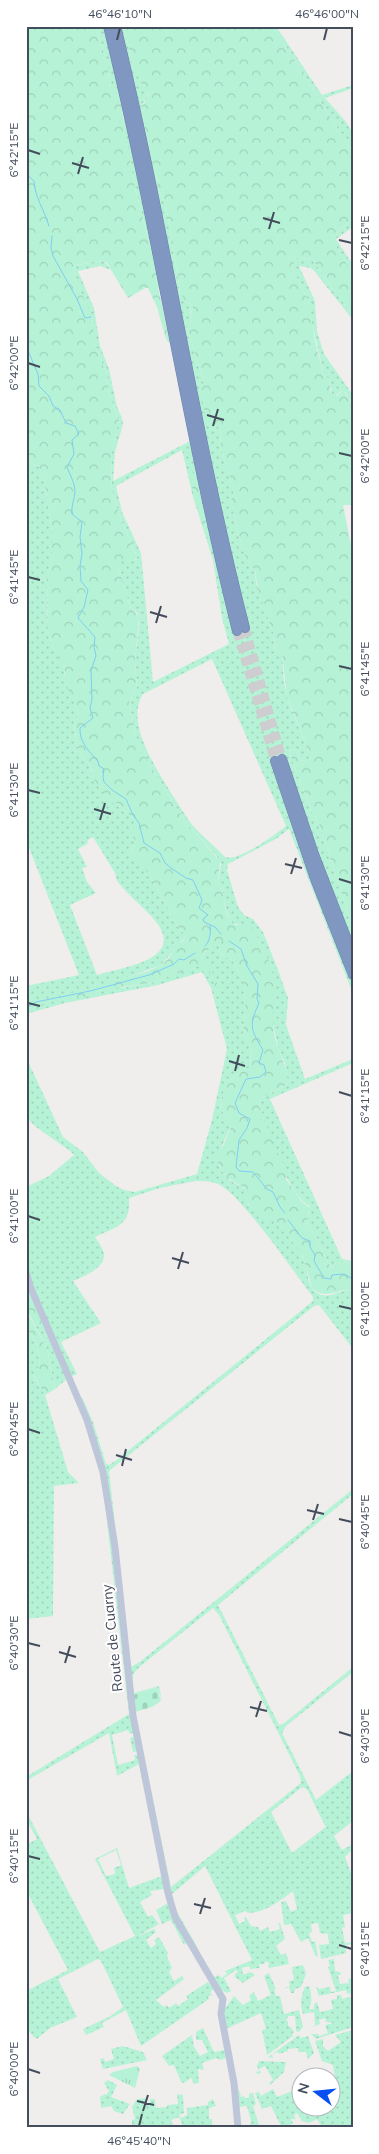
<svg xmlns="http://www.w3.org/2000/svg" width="379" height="2154" font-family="Mulish,sans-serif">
  <defs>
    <pattern id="grass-dots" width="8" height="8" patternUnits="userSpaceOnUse" patternTransform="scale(1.25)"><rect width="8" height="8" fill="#b6f3d6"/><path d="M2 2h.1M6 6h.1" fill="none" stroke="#9ed2ba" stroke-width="1.8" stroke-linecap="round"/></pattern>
    <pattern id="forest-crowns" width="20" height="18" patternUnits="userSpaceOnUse" patternTransform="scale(1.25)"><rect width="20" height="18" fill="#b6f3d6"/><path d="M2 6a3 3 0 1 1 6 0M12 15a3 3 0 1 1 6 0" fill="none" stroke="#9ed2ba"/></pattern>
    <pattern id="cemetery-stones" width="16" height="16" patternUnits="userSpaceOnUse" patternTransform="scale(1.25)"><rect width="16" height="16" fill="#b6f3d6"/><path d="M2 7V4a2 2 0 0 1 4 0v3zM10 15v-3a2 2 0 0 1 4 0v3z" fill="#9ed2ba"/></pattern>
    <pattern id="park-tufts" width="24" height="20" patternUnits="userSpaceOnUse" patternTransform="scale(1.25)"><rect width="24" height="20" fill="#b6f3d6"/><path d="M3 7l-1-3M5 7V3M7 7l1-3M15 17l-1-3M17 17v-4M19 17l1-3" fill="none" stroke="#9ed2ba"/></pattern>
  </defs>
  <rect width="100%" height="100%" fill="#f0eded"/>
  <path fill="url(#grass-dots)" fill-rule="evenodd" d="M96 26H124L133 66 147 92V99L140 106 159 191 166 206 180 291 185 302 191 304 193 308 190 313 192 320 187 328 204 382 201 388 210 426H217L220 429 221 448 234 491 231 500 237 530 246 558 255 571 256 583 274 635 275 650 282 654 284 682 289 703 311 757 307 761 300 760 297 750 291 749 290 753 292 760 312 812 319 824 353 928V994L289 829 276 839 228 864 227 870 238 907 244 915 253 919 263 932 278 970 288 998 286 1025 305 1079 353 1059V1063L270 1099 342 1259 353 1261V1264L344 1261 335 1268 329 1265 315 1234 306 1224 310 1212V1206C288 1197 267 1128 259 1104L262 1098 288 1084 285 1063 279 1051 273 1025 272 970 258 938 240 924H233C225 914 224 898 222 885L218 882 221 864 218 858 184 820 148 762 136 737 129 702 137 688 135 661 139 624 138 614 130 606 117 563 118 561 136 560 137 557 121 520 112 491 111 454 119 420 109 394 107 375 95 345 93 333V321L74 276 76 265 104 261 111 270 100 266 78 271 94 308 100 346 109 369 117 407 122 418 123 424 115 452 113 481 194 439 161 287 135 188 123 123 124 117 119 94 110 90 108 68ZM182 450 193 497 213 560 222 618 229 644 153 682 141 553 122 512 116 486ZM212 659 286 826C275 835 238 862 225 857 216 847 204 838 195 828 186 818 180 806 173 796 158 771 124 723 143 694Z
    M273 26H276L322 95 353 85V88L325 98 346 122 353 133V153Z
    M353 220V227L336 239 353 265V275L334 243V234Z
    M295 258 312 259 353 316V320L315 272 311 268 299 266 315 301 317 331 324 354 353 395V405L345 392 341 391 336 396 332 394 329 379 324 375 310 315 308 300 291 266Z
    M26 461 39 467 44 479 52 530V558L47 579 48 636 65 669 64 676 77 709 78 716 74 725 77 745 83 758 91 766V771L110 803H118L130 816 137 820C135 829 132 831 135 841L131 854 149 874 178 927 186 936 161 965 120 980 121 988 151 983 198 966 205 952 220 940 225 942 219 950 220 953 233 961 244 982 245 1011 243 1034 250 1047 251 1068C233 1072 219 1091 222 1109 223 1116 229 1121 231 1126L216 1159 224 1174 231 1181 246 1189 248 1204 265 1219C267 1219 270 1218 272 1219 279 1221 299 1248 302 1255 309 1267 305 1287 319 1294 330 1299 342 1289 353 1289V1349L319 1305 314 1306 109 1471 131 1667 141 1661 353 1489V1494L218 1605 279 1725 283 1724 353 1667V1672L286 1726 282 1733 316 1800 353 1771V1821L334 1836 342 1850 353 1844V1849L345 1857 353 1878V1913L343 1915 345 1927 342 1928 345 1943 353 1942V1944L346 1945V1953L321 1959 319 1945 329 1944 328 1934 320 1933 318 1923 311 1924 312 1932 309 1933 312 1942 315 1941 318 1955 316 1957 308 1938 301 1942 291 1924 284 1925 281 1902 286 1901 291 1912 297 1909 293 1891C280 1901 264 1913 248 1913L245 1911 235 1915 239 1924 245 1921 244 1918 246 1917 251 1926 258 1927 260 1931 268 1927 270 1932 280 1929 278 1923H280L285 1939 276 1946 281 1955 286 1953 289 1964 269 1968 268 1965 270 1964 266 1961 264 1964H259L260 1968 250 1969 249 1966 242 1968 243 1975 250 1972 255 1975 243 1983 235 1977V1974L238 1972 236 1970 224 1978 231 1991 227 1993 219 1989 187 1942 184 1945 171 1920 162 1924 156 1910 168 1903 164 1889 150 1891 152 1895 140 1902 148 1917 152 1915 159 1924 136 1937 154 1929 156 1932 146 1940 151 1948 156 1944 154 1940 159 1937 168 1953 167 1957 172 1968 169 1972 174 1981 182 1976 184 1979 156 2000 164 2007 167 2005 169 2008 176 2003 178 2006 188 1999 186 1996 208 1982 214 1989 210 1992 212 1995 208 1997 209 1999 141 2046 126 2010 102 2023 104 2027 86 2035 83 2029 109 2017 123 2007 101 1961 98 1959 58 1979 77 2017 50 2028 37 2039C21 2030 26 2007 26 1991L68 1970 26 1890V1845L37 1839 26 1819V1811L100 1952 135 1936 95 1859 117 1848 129 1888 162 1876 139 1764 117 1776 109 1733 26 1781V1777L129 1714 102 1478 91 1436 67 1379 55 1389 47 1349 26 1308 29 1307 49 1341 26 1286V1187L49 1176 74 1155 70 1151 36 1127 26 1117V1057L63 1137 83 1152 99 1173 116 1186 124 1190 135 1192 197 1174 212 1120 227 1049 211 988 202 972 158 985 65 1003 26 1014V986L79 975 26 840ZM93 837 115 873 117 881C127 894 140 904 152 917 190 959 127 966 97 975L70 905 96 893 87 882 82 868 87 867 78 849 87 844 88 840ZM195 1181C203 1181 211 1181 218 1184 240 1193 296 1275 313 1297V1301L118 1459 109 1465 106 1464 93 1422 82 1397 79 1398 70 1377 77 1374 61 1342 101 1323 73 1281C83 1277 105 1268 104 1255 104 1249 98 1242 95 1237 116 1227 131 1226 129 1198L160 1188ZM213 1608 219 1615 300 1776 301 1783 171 1887 135 1715 133 1695 157 1687 162 1701 159 1686 134 1693C132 1677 130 1675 143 1664ZM128 1730 130 1734 135 1732 136 1736 130 1738 133 1752 139 1751 140 1755H134L135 1760 118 1765 112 1735ZM302 1787 307 1789 325 1826H327L292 1853 271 1812ZM116 1850 121 1865 114 1868 115 1874 106 1876 98 1859ZM205 1866 252 1960 225 1971 227 1974 221 1978 219 1975 212 1978 195 1943 176 1910 171 1895Z
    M26 1326 36 1343 40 1365 33 1375 45 1395 68 1472 79 1483 54 1486 53 1616 26 1619Z
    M334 1959 335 1971 340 1972 341 1975H338L340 1984 349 1983 348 1979 353 1978V2027L316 2039 311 2034H318L319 2036 328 2033 325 2025 334 2023 326 2022 325 2018 319 2020 320 2024 313 2027 315 2025 314 2012 303 2014C300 2004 301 1996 305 1987L309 1986C312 1994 312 2003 309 2009H314V2004L317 2002 320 2012 333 2009 331 2000 337 1999V1995H341L342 1999 351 1997 350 1993 347 1994 346 1990 319 1996 316 1987 319 1989 330 1987 331 1992 336 1991 328 1967 330 1966 328 1960Z
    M302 1965 304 1967 306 1974 301 1987 295 1989 294 1993H291L289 1987 282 1989 290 1986 289 1981 294 1980 292 1967Z
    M269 1973 276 1989 274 1990 276 1996H280L284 2014 299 2010 303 2027 299 2032 296 2031 295 2016H288L286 2021H288V2026L291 2027 294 2032 292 2034 293 2036 267 2055 262 2030 266 2029 261 2013 228 2028 226 2027 224 2010 234 1996 243 2005 251 2000 249 1996 254 1992 258 2001 271 1995 264 1976Z
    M203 2028 214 2052 225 2050 226 2058 220 2060 216 2058 202 2063 204 2070 198 2069 199 2083 194 2084 191 2078 184 2083 181 2082 174 2065 169 2066 162 2056 192 2035 194 2047 200 2056 208 2052 202 2040H196V2032Z
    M353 2030V2128H323L317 2119 309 2123 302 2121 297 2113 294 2115 296 2119H291L293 2123 290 2125 292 2128H282L271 2106 262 2109 255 2093 259 2092 261 2096 273 2089 277 2097 292 2091 291 2086 299 2096 301 2095 302 2106H332V2095L335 2094 337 2091 333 2065 322 2061 315 2041 323 2039V2046L328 2051 341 2042 335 2035Z
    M299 2035 301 2038 308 2036 314 2053 308 2059 306 2052H298V2048L288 2049V2051L279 2054 278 2052 272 2054 273 2058 268 2057Z
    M123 2046 143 2052 147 2060 103 2069 100 2059 104 2058 105 2062 114 2059 111 2049Z
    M259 2061 286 2062 284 2072 270 2085 269 2083 273 2080 265 2066 259 2069 261 2073 257 2074 256 2072 259 2071 257 2066Z
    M108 2080 117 2085 111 2097 130 2104 123 2114 114 2111 111 2106 101 2108 100 2097 105 2094 106 2095 109 2091 104 2083Z
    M237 2090H239L241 2097 244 2096 245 2098H249V2094L253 2093 256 2104 253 2106 260 2128H245L250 2127 251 2121 247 2106 238 2107Z
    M177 2094 183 2095 184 2113 179 2115 181 2118 187 2115V2108L208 2105V2102L213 2099 216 2106 209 2108V2119H212V2128H180L183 2126 179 2117 171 2120 174 2128H132V2120L135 2119 132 2107 137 2099 146 2098 147 2104H150V2099H155L156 2108 167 2107V2105L178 2104Z"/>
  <path fill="url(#forest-crowns)" d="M26 26H96L108 68 110 90 119 93 135 188 161 287 158 288 170 342 169 343 166 339 157 307 148 288H145L128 298 107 263 104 261 76 265 74 276 92 316 95 345 107 375 109 394 119 420 111 454 112 491 121 520 137 557 134 561H119L117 563 130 606 139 617 135 661 137 688 129 702 136 737 148 762 184 820 220 861 218 882 222 884C224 897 224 917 235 925 240 924 246 923 250 926 257 933 272 965 273 975 276 994 271 1013 274 1033 277 1051 288 1066 288 1084L262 1098 259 1105 275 1148 287 1170 286 1179 302 1202 311 1208 306 1224 315 1234 329 1265 334 1268 344 1261 353 1264V1289C337 1289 326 1301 312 1288L303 1256 278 1223 272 1219H262L257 1216 246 1200V1189L226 1177 216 1159V1153L223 1146 231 1127C229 1121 223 1116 222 1109 219 1090 234 1072 251 1067L250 1047 243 1034 245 1011 244 982 233 961 220 953 219 950 224 942 220 941 205 952 201 960 205 959 215 977 221 995 220 996 208 970 199 966 151 983 109 989 86 997 58 1000 26 1011V1004L32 1002 84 990 148 971 161 965 168 959 178 944 182 942 186 936 178 927 149 874 131 855 135 841 131 831 137 820 130 816 118 803H110L93 778 91 766 83 758 77 745 74 725 78 716 77 709 64 680 65 669 48 636 47 579 52 558V530L44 479 39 467 26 461Z
    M124 26H273L353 153V220L334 234V243L353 275V316L312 259 295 258 291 266 308 300 316 346 324 375 329 379 331 393 337 396 343 390 353 405V505H343L353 555V928L319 824 312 812 292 760 290 753 291 749 297 750 300 760 307 761 311 757 287 697 282 654 275 650 274 635 258 590 255 571 246 558 237 530 231 500 234 491 221 448 220 429 217 426H209L207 423 200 390 204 382 187 328 192 320 190 315 193 308 191 304 185 302 180 291 166 206 159 191 140 106 144 104 148 96 133 66Z
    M191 468 198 486 210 541 209 542C204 528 186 478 191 468Z
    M26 1286 51 1343 27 1307V1312L47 1349 55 1389 45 1395 33 1374 40 1365 36 1343 26 1326Z"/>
  <path fill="url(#cemetery-stones)" d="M157 1687 161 1701 152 1707 135 1712 133 1695Z"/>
  <path fill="url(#park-tufts)" d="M137 2066 140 2069 135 2088 109 2075 113 2072Z"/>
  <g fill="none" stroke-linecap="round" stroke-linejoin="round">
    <path stroke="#7fcdf4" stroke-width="1" d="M26 174 34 181C35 198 44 209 49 226
      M52 236 51 248 53 256 77 299 85 318 91 317
      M26 318V322
      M26 346 38 374 39 386 49 396 53 406 60 410 66 423 75 426 79 434 72 440 74 454 67 467C70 475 74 481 75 490 75 499 71 505 72 514L82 522 80 537 82 554 80 566 81 581 88 590 84 607 78 618 95 637 94 647 96 656 91 670 92 699 90 708 93 718 80 728C79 741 89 752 98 761L99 766 104 769 103 777 104 782 112 790 126 799 133 815 139 823 144 843 160 853 165 863 171 868 186 878 193 880 202 900 199 908 208 915 203 919 204 922 215 927 221 934
      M229 941 241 949 247 966 258 984 257 999 259 1003C249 1025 250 1029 263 1050L259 1063 264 1065 266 1072 260 1077 246 1079 235 1103 239 1113 250 1119 247 1128 239 1140 236 1167 239 1171 253 1172 267 1189 273 1192 280 1207 285 1213
      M205 946C210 942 211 932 210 926
      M26 1008 36 1002 90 991 149 975 174 964 179 959 184 960 195 953
      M288 1220 302 1238 310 1241V1247L315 1255 314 1261 324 1278 331 1279 332 1275 344 1274 351 1278"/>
    <path stroke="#cecdd0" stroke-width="9" stroke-dasharray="9 4.5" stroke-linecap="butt" d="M245 628 282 759
      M237 631 275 761"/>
    <g stroke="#6b82ad" stroke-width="10">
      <path id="highway" d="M108 26C157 226 187 431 237 631
        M116 26C165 226 194 429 245 628
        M282 759 314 854 353 955
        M275 761 315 879 353 975"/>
    </g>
    <path stroke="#bec7d9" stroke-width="7" d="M26 1272 30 1286 87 1420 103 1472 115 1547 133 1716 168 1893 175 1917 223 1999 221 2014 234 2083 238 2128"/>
    <use href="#highway" stroke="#8097c2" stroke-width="9"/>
  </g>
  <path fill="none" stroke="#444d5c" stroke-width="2" d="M117 40 120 28M324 40 327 28M28 150 40 154M72 163 89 168M78 174 83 157M263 218 280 223M269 229 274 212M339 240 352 243M28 363 40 367M207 415 224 420M213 426 218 409M339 453 352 456M28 577 40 580M150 612 167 617M156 623 161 606M339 666 352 669M28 790 40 793M94 809 111 814M100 820 105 803M285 864 302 868M291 874 296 858M339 879 352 883M28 1003 40 1006M229 1061 245 1066M235 1071 239 1055M339 1092 352 1096M28 1216 40 1220M172 1258 189 1263M178 1269 183 1252M339 1306 352 1309M28 1429 40 1433M116 1455 132 1460M122 1466 126 1449M307 1510 324 1514M339 1519 352 1522M313 1520 318 1504M28 1643 40 1646M59 1652 76 1657M65 1663 70 1646M250 1707 267 1711M256 1717 261 1701M339 1732 352 1736M28 1856 40 1859M194 1904 211 1908M200 1914 205 1898M339 1945 352 1949M28 2069 40 2073M137 2101 154 2105M143 2111 148 2095M139 2126 142 2114"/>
  <g text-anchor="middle" stroke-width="4" stroke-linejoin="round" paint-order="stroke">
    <g font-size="14" fill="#444d5c" stroke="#fff">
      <text transform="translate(112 1638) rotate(-96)" y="5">Route de Cuarny</text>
    </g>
  </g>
  <rect width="379" height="2154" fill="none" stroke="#ffffff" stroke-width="55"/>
  <g transform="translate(316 2092) rotate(286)"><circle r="24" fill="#ffffff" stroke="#b4b8be"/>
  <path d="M0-4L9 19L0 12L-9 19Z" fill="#074ff0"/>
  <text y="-8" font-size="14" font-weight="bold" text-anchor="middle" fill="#444d5c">N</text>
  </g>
  <rect x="28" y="28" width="324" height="2098" fill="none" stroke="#444d5c" stroke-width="2"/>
  <g font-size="12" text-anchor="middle" fill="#444d5c">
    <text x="120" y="18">46°46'10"N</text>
    <text x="327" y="18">46°46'00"N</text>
    <text transform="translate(14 150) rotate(-90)" y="4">6°42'15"E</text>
    <text transform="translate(365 243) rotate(-90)" y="4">6°42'15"E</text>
    <text transform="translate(14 363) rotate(-90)" y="4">6°42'00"E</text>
    <text transform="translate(365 456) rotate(-90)" y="4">6°42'00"E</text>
    <text transform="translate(14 577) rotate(-90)" y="4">6°41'45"E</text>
    <text transform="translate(365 669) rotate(-90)" y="4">6°41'45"E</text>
    <text transform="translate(14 790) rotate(-90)" y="4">6°41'30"E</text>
    <text transform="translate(365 883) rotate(-90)" y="4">6°41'30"E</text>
    <text transform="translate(14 1003) rotate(-90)" y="4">6°41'15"E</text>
    <text transform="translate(365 1096) rotate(-90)" y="4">6°41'15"E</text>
    <text transform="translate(14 1216) rotate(-90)" y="4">6°41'00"E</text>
    <text transform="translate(365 1309) rotate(-90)" y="4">6°41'00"E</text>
    <text transform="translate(14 1429) rotate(-90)" y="4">6°40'45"E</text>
    <text transform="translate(365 1522) rotate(-90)" y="4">6°40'45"E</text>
    <text transform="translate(14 1643) rotate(-90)" y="4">6°40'30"E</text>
    <text transform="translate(365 1736) rotate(-90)" y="4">6°40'30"E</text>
    <text transform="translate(14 1856) rotate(-90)" y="4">6°40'15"E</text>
    <text transform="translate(365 1949) rotate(-90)" y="4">6°40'15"E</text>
    <text transform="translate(14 2069) rotate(-90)" y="4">6°40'00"E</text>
    <text x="139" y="2145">46°45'40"N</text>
  </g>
</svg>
